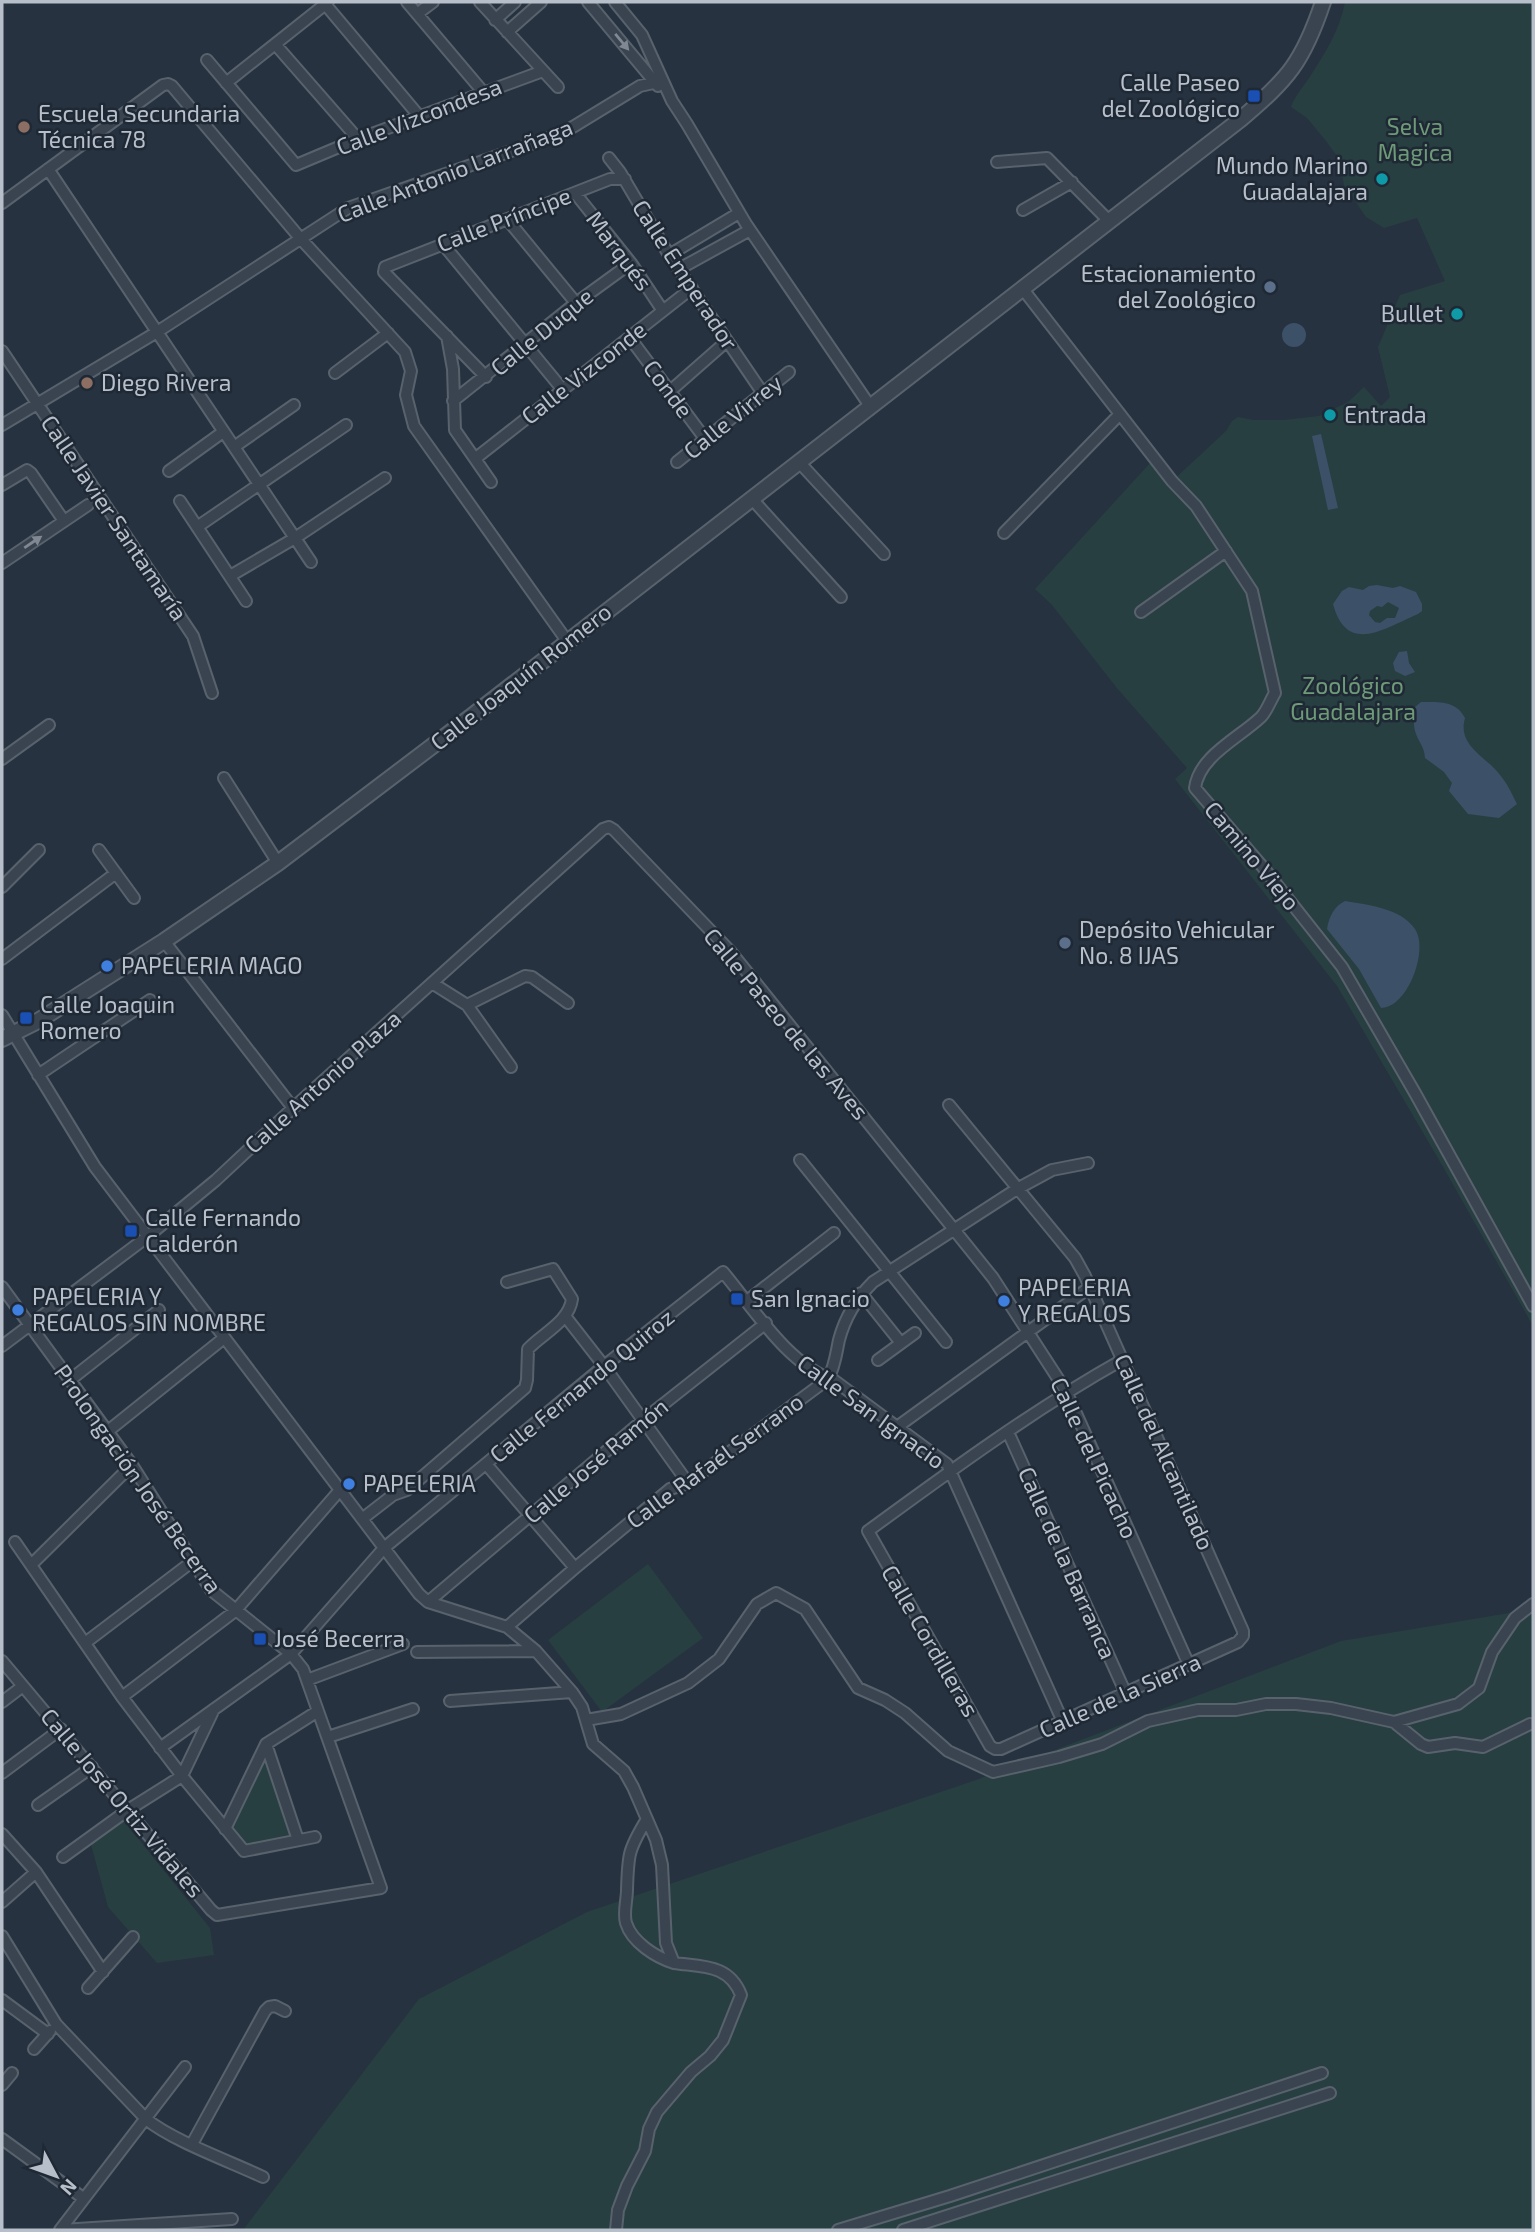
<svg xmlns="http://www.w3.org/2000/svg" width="1535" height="2232" font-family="'Exo 2',sans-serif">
  <rect width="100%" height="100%" fill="#263240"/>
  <path fill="#283f41" d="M1345 2H1533V1326L1442 1165 1337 986 1175 779 1187 768 1116 687 1052 605 1035 589 1151 462 1169 484 1226 431 1232 421 1238 417 1253 420H1284L1319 416 1348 402 1364 387 1381 406 1390 397 1378 347 1400 295 1445 281 1417 218 1384 228 1366 217 1353 198 1344 185 1339 159 1326 141 1307 118 1291 107C1295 96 1302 88 1309 78 1324 55 1340 30 1345 2Z
    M648 1564 703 1638 602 1712 548 1640Z
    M1533 1609V2230H243L419 1999 587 1912 976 1780 1341 1641Z
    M265 1748 295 1838 246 1849 228 1828Z
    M121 1817 210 1928 214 1955 157 1963 108 1907 90 1841Z"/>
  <path fill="#3c5068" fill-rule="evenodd" d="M1282 335a12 12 0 1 1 24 0a12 12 0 1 1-24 0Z
    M1321 434 1338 508 1328 510 1312 436Z
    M1377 585 1393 588 1400 586 1416 592 1422 604V611L1418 614C1385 628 1347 656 1333 604L1342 591 1349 587 1363 590 1369 586ZM1388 602 1399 608 1395 618H1387L1380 623 1375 622 1369 615 1370 611 1377 606 1382 607Z
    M1407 651 1409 663 1415 672 1405 676 1395 671 1393 663 1399 652Z
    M1421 702C1438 702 1456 700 1465 718 1457 746 1486 756 1500 775 1507 783 1512 794 1517 804L1499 818 1468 814 1449 791 1452 783 1444 772 1425 758C1424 745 1418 742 1415 731 1413 723 1414 714 1415 707Z
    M1345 901C1368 905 1401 908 1415 929 1429 949 1408 1008 1381 1008L1359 969 1327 929C1329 917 1334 906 1345 901Z"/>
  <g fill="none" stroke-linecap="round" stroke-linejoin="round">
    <g stroke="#58626d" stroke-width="14">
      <path id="minor" d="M407 2 484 93
        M480 2 558 87
        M588 2 658 86
        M615 2 642 35 672 101 687 124 746 224 870 406
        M325 4 419 116
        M417 14 433 2
        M495 20 515 2
        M507 32 541 2
        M275 44 358 139
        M207 60 296 165 358 139 543 71
        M226 83 328 2
        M609 158 620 172 669 255 762 392
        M997 162 1047 158 1109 221
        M48 169 311 562
        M575 193 631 263 663 311
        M2 203 163 85 168 84 172 86 300 238 405 352 411 371 406 395 414 426 567 641
        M1023 210 1072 182
        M507 219 576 303
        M442 243 563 390
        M669 255 739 213
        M679 269 750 230
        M1022 288 1172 481 1196 506 1252 591 1275 693C1270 701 1267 711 1261 717 1239 738 1199 756 1195 788L1262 866 1342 967 1415 1093 1533 1306
        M447 336 453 369 455 430 491 482
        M630 338 706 440
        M2 351 193 636 212 693
        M335 373 388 333
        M486 377 384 272 385 267 610 179H625
        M669 392 727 341
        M453 401 576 303 631 263
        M2 425 157 332 348 208 563 133 640 86 662 81
        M234 447 294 405
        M476 458 692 288
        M677 462 789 372
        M799 462 884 554
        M169 471 223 432
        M2 485 27 470 31 473 64 521
        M752 499 841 597
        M180 501 246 601
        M197 527 346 425
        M1004 533 1120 414
        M2 563 88 505
        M230 576 295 538 385 478
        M1141 612 1226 551
        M2 759 49 725
        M224 778 278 863
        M99 850 134 898
        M2 887 39 850
        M164 941 293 1108
        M2 959 116 873
        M432 983 467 1005 511 1067
        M467 1005 525 976 532 977 568 1003
        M2 1015 95 1167 419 1594 428 1602 507 1627 536 1651 572 1692 582 1707 593 1744 624 1771 633 1787 656 1840 662 1865 666 1943 674 1963C702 1967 729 1964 741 1995L723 2040 710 2056 691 2072 657 2112 649 2129 645 2151 627 2186 618 2210 616 2230
        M38 1075 150 1000
        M949 1105 1075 1258 1085 1276 1243 1631V1636L1238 1642 1001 1749H995L990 1746 868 1531C950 1471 1033 1410 1122 1360
        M800 1160 946 1342
        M2 1287 132 1465 211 1590 291 1654 303 1669 381 1888 217 1915 211 1910 2 1661
        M861 1293 901 1343
        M747 1301 834 1233
        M565 1316 604 1366 688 1483
        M2 1346 147 1237 216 1180 293 1108 603 829 609 827 614 830 730 951 993 1278 1066 1391 1189 1665
        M878 1360 915 1333
        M70 1380 159 1310
        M897 1427 1090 1287
        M108 1431 224 1338
        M1008 1432 1126 1694
        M486 1464 575 1568
        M362 1519 393 1495 407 1490 525 1388 527 1380 528 1349C543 1333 569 1322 572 1299L553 1269 507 1282
        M15 1542 122 1697 182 1776 244 1851 315 1837
        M31 1565 132 1465
        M428 1602 642 1421 766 1323
        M507 1627 575 1568 670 1489 688 1483 828 1379C835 1366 836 1354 839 1340 845 1317 856 1299 873 1282L1017 1189 1052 1170 1088 1163
        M85 1643 193 1561
        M417 1652 536 1651
        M307 1680 403 1644
        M122 1697 235 1611 340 1490
        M450 1701 572 1692
        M2 1702 23 1686
        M586 1720 621 1714 688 1683 719 1659 757 1604 776 1593 805 1609 858 1688 885 1700 905 1713 948 1751 993 1772 1059 1757 1102 1744 1148 1721 1198 1710H1236L1266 1704H1296L1331 1708 1394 1722 1421 1744 1428 1747 1455 1743 1483 1747 1530 1724
        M1394 1722 1458 1704 1479 1688 1492 1652 1515 1618 1533 1604
        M328 1737 413 1709
        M266 1744 298 1840
        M160 1748 291 1654 384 1548 604 1366 723 1272C754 1309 788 1365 835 1381L947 1464 1063 1722
        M2 1773 61 1729
        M38 1805 92 1767
        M647 1819C628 1850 628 1855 627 1890 627 1900 623 1913 626 1923 632 1942 655 1957 674 1963
        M225 1829 266 1744 318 1711
        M2 1834 36 1872 103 1972
        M63 1857 128 1810 182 1776 214 1709
        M2 1902 36 1872
        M2 1936 56 2024 146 2119C173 2141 229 2161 263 2177
        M88 1988 133 1937
        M2 2000 48 2034
        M34 2049 50 2031
        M2 2085 12 2073
        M2 2139 83 2198
        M192 2144 265 2011 269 2007 275 2006 285 2011
        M60 2230 185 2067
        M62 2230 232 2219
        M838 2230 950 2196 1322 2073
        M903 2230 1330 2093"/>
    </g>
    <g stroke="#58626d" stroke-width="18">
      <path id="tertiary" d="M2 1039 38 1021 164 941 278 863 472 716 1241 119C1288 79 1303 62 1323 2"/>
    </g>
    <use href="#minor" stroke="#3a4450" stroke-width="10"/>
    <use href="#tertiary" stroke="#3a4450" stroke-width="14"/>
  </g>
  <defs><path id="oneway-solid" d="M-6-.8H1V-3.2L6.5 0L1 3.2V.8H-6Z" transform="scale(1.75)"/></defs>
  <g fill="#7f8893">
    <use href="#oneway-solid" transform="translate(622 42) rotate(50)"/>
    <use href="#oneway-solid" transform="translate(33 542) rotate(-34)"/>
  </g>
  <g fill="#1a4fb4" stroke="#1f2935" stroke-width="2.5">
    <rect x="1247" y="89" width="14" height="14" rx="3.5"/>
    <rect x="19" y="1011" width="14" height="14" rx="3.5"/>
    <rect x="124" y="1224" width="14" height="14" rx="3.5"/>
    <rect x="730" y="1292" width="14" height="14" rx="3.5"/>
    <rect x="253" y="1632" width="14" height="14" rx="3.5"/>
  </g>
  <g fill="#8d6e63" stroke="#1f2935" stroke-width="2.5">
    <circle cx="24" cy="127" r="7"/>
    <circle cx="87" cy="383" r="7"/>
  </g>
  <g fill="#0f9aa8" stroke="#1f2935" stroke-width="2.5">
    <circle cx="1382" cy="179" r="7"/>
    <circle cx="1457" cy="314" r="7"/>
    <circle cx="1330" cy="415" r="7"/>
  </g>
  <g fill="#5c6f8a" stroke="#1f2935" stroke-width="2.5">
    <circle cx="1270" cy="287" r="7"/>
    <circle cx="1065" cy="943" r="7"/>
  </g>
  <g fill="#3f7fe0" stroke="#1f2935" stroke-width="2.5">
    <circle cx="107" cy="966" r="7"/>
    <circle cx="1004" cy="1301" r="7"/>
    <circle cx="18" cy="1310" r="7"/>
    <circle cx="349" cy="1484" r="7"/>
  </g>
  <g text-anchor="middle" stroke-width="5" stroke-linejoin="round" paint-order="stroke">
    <g font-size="23" fill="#b7bfca" stroke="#1f2935" text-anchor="start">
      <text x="1240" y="91" text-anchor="end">Calle Paseo<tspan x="1240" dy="26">del Zoológico</tspan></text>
      <text x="38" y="122">Escuela Secundaria<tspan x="38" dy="26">Técnica 78</tspan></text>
      <text x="1368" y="174" text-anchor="end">Mundo Marino<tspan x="1368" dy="26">Guadalajara</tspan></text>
      <text x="1256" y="282" text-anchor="end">Estacionamiento<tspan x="1256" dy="26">del Zoológico</tspan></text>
      <text x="1443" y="322" text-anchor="end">Bullet</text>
      <text x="101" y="391">Diego Rivera</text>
      <text x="1344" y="423">Entrada</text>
      <text x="1079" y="938">Depósito Vehicular<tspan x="1079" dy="26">No. 8 IJAS</tspan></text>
      <text x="121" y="974">PAPELERIA MAGO</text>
      <text x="40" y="1013">Calle Joaquin<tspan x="40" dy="26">Romero</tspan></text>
      <text x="145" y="1226">Calle Fernando<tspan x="145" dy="26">Calderón</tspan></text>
      <text x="1018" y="1296">PAPELERIA<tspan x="1018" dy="26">Y REGALOS</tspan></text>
      <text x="32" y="1305">PAPELERIA Y<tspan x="32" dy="26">REGALOS SIN NOMBRE</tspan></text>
      <text x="751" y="1307">San Ignacio</text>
      <text x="363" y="1492">PAPELERIA</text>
      <text x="274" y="1647">José Becerra</text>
    </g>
    <g font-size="23" fill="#b7bfca" stroke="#1f2935">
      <text transform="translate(419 117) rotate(-21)" y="8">Calle Vizcondesa</text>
      <text transform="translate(455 171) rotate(-21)" y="8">Calle Antonio Larrañaga</text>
      <text transform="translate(504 220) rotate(-21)" y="8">Calle Príncipe</text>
      <text transform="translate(619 251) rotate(53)" y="8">Marqués</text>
      <text transform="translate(685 275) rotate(57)" y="8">Calle Emperador</text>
      <text transform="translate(542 332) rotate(-39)" y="8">Calle Duque</text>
      <text transform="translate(584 373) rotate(-38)" y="8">Calle Vizconde</text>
      <text transform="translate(668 389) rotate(53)" y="8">Conde</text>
      <text transform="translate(733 417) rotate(-39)" y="8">Calle Virrey</text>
      <text transform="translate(114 518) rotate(56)" y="8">Calle Javier Santamaría</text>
      <text transform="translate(521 677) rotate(-38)" y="8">Calle Joaquín Romero</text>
      <text transform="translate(1252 856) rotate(50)" y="8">Camino Viejo</text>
      <text transform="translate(786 1024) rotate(50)" y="8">Calle Paseo de las Aves</text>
      <text transform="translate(323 1082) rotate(-42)" y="8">Calle Antonio Plaza</text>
      <text transform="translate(582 1386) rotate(-39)" y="8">Calle Fernando Quiroz</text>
      <text transform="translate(871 1412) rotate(36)" y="8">Calle San Ignacio</text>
      <text transform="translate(1164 1452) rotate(66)" y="8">Calle del Alcantilado</text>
      <text transform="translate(1094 1458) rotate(65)" y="8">Calle del Picacho</text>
      <text transform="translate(596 1461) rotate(-40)" y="8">Calle José Ramón</text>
      <text transform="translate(715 1461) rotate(-36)" y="8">Calle Rafaél Serrano</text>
      <text transform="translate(138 1479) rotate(55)" y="8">Prolongación José Becerra</text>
      <text transform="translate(1067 1563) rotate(66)" y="8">Calle de la Barranca</text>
      <text transform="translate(930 1641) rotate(60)" y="8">Calle Cordilleras</text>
      <text transform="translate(1120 1696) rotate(-24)" y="8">Calle de la Sierra</text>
      <text transform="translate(122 1803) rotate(50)" y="8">Calle José Ortiz Vidales</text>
    </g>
    <g font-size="23" fill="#6f9a78" stroke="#1f2935">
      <text x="1415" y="135">Selva<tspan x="1415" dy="26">Magica</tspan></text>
      <text x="1353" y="694">Zoológico<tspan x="1353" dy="26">Guadalajara</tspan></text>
    </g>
  </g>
  <rect width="1535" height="2232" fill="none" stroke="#b7bfca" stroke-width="7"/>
  <g transform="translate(56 2176) rotate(131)" stroke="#1f2935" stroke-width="5" paint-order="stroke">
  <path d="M0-5L12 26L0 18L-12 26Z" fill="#b7bfca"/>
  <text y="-10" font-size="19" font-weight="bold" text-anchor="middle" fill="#b7bfca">N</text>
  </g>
</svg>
